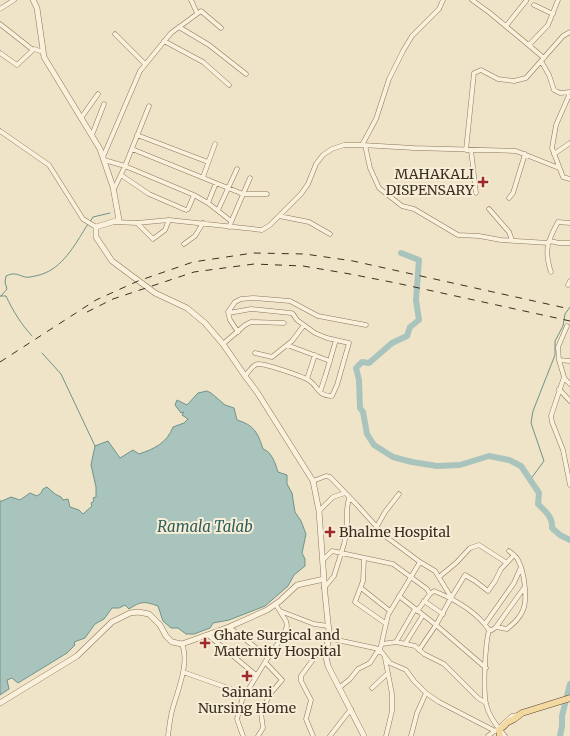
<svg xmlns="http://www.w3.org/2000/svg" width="570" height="736" font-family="Merriweather,serif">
  <rect width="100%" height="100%" fill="#f0e4c8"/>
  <path fill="#a9c4bc" stroke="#6f938a" d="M207 391 211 393 225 405 234 408 237 420C254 425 258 433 263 449 272 452 275 463 278 472L287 475V484L292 493 295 512 301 521 306 534 302 553 305 559V566L294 575 288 586 265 606 229 620 213 623 210 628 194 634H186L178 628H171L163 621 158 606C144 601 141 601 129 609L125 605 119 608H112L104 619 95 624 85 638 74 642 75 645 67 653 18 683 12 678 7 680 9 689 0 695V501H2L11 497 20 500 30 493 37 496 41 493 43 489 47 487 55 494 61 497 63 500 68 499 70 507 79 510 83 514 92 506 91 503 94 501 93 498 96 497V487L91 465 95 446 108 441 120 458 133 450 139 454C154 449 167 443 173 427L184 423 188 419 182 415 184 412 181 413 175 405 177 400 187 405 198 393Z"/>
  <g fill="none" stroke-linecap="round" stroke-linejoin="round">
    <path stroke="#6f938a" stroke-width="1" d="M90 222 93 217 110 213
      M0 296H6C13 311 21 324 32 336
      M1 296 7 289 5 282 6 276C17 270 22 279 30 277 35 276 41 275 45 273 65 265 77 241 88 224
      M42 353 61 374 95 446
      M530 480 544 461 531 423 533 411 555 355V341L563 326 565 314 570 307"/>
    <path stroke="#a9c4bc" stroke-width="6" d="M401 253 419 260 416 300 419 320 410 327 407 336 392 343 369 363 362 362 356 368 359 380 360 408 363 412 367 434 374 445 393 457 412 462 437 466 460 465 489 456 509 460 521 466 539 493 538 504C545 511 553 517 552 528L560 535 570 540
      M560 736 562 726V716L570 684"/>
    <g stroke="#8d765c" stroke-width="5">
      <path id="minor" d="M191 0 197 13
        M472 0 490 13 544 58
        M534 5 553 14
        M0 9 14 0
        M0 24 33 50
        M506 26 526 1
        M179 27 209 45 246 74
        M115 34 145 64
        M164 41 203 62 229 85
        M529 45 548 25 558 0
        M0 53 17 65 34 49 43 52
        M541 61 549 75 554 90 560 93 570 92
        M570 93 556 125 552 148 563 177 570 179
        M81 118 98 94
        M0 131 49 165 83 219 96 227
        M92 135 104 104
        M137 135 208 162
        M362 145 376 119 389 79 403 51 412 36 439 9 443 0
        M365 145 370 168 379 188 402 206 414 209 458 235 479 236 501 240 549 243
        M132 149 243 194H267
        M466 150 474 73 481 70 498 79 514 81 526 78 563 36 570 32
        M471 150 476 193
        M554 154 570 143
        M103 157 140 71 171 33 201 11 221 28
        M104 160 125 166 194 195 208 203 231 221
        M121 175 149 194 186 210 188 209 194 195
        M203 177 215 144
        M114 189 125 166 149 106
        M509 198 513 193 525 154
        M208 203 216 183
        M489 209 509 232 512 240
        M218 210 237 169
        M279 216 309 222 330 234
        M115 222 137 223 169 220 262 230 270 225 301 194 308 184 316 164 323 155 332 149 344 145H362L414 148 516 151 559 168
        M137 223 153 239 165 230 169 220
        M229 227 250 178
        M550 241 559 243H570
        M184 244 195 236 203 223
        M551 272C544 251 547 242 558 222L570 223
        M568 285 570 281
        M229 313 251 309 291 313 293 314 297 320 315 333 327 338 349 343 337 385 332 396C317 395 320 389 310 381 305 377 264 363 258 364 253 364 248 373 245 376
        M567 326 558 347 559 360 564 377 551 416 552 422 563 450 570 485
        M238 332 230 320 228 312 235 302 241 299 253 298 290 301 318 316 366 325
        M223 344 245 325 251 322 284 323
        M287 345 330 361
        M255 353 272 357 292 341 304 325
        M559 360 570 361
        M564 378 570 384
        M307 379 315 355
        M559 389 570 401
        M320 392 325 377 336 340
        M313 481 326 476 330 477 357 505 385 536 420 562
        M319 511 333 497 345 493
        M376 528 385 512 399 494
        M364 559 363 581 355 602 385 623
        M323 560 332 551 393 564 427 589 430 594 434 591C454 599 476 611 489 630 485 645 483 689 486 704 489 717 497 727 505 736
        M439 577 456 563 470 548 479 545 507 563
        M324 588 334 576 344 544 347 530V509L349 497
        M361 588 390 611
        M399 596 436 625 486 668
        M451 597 435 571 420 562 388 615 380 650 390 663 406 670 414 681 426 693 439 702 495 731
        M424 601 443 614
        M280 611 314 624 328 626
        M417 611 430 594
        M485 624 514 583 521 567
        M229 627 268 657
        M496 627 524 588
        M489 630H492L496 627 507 629C514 623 520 618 523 610 528 598 524 571 518 560 516 556 513 554 509 551
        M208 635 256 675
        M328 638 379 649V652
        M396 642 415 609
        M382 644 396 642 415 646 424 654 444 664 478 698 486 703
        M405 644 423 615
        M419 650 436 625 451 598 465 575 475 581 488 591 495 581 501 569 514 555
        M385 658 392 694V711L386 736
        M183 672 245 694
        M339 688 350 679 358 669 370 663 379 649
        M372 688 388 673
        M501 726 512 716 518 715
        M168 736C169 728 170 719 172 711 177 692 190 663 182 644
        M243 736 237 719 242 700 265 662 283 636 287 626 286 621 276 605
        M258 736 263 728 261 713 270 694 282 680 265 662
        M313 736 306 719 311 700 301 681V676L320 650 327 647
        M330 736 351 709
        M411 736 417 713 426 693
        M488 736 496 730"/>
    </g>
    <g stroke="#8d765c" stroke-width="6">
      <path id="tertiary" d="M33 0 37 8 44 57 100 149 113 187 119 220 96 227V237L112 261 155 293 187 308 205 323 223 344 245 376 257 392 313 481 319 511 325 594 329 632 326 657 328 666 364 736
        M0 703 77 656 112 622 130 613 138 612 149 614 160 625 166 636 172 642 182 644 229 627 267 610 280 601 297 585 324 579"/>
    </g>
    <g stroke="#5b4430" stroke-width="7">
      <path id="primary" d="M508 722 514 719 522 713 570 698
        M500 736 499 730 505 725"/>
    </g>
    <use href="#minor" stroke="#faf1dc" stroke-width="4"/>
    <use href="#tertiary" stroke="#faf1dc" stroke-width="5"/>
    <use href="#primary" stroke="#f3d9a0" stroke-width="6"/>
    <path stroke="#3d2e20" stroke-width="1" stroke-dasharray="7 7" stroke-linecap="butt" d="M87 312 113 299 194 272 254 264 303 266 350 274 396 283 570 321
      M0 362 96 300 138 281 193 262 253 253 305 254 353 261 570 309"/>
  </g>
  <g fill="#9e2a2b" stroke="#f7eed8" stroke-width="1.5">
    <path d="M481 176h4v4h4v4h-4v4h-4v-4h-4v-4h4z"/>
    <path d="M328 526h4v4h4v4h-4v4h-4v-4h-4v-4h4z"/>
    <path d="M203 637h4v4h4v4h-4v4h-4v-4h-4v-4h4z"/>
    <path d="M245 670h4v4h4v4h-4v4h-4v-4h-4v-4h4z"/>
  </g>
  <g text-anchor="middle" stroke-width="4" stroke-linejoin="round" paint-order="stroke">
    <g font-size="14" fill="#3d2e20" stroke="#f7eed8" text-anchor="start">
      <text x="474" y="179" text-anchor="end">MAHAKALI<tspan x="474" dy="16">DISPENSARY</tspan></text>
      <text x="339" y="537">Bhalme Hospital</text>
      <text x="214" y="640">Ghate Surgical and<tspan x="214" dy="16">Maternity Hospital</tspan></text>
      <text x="247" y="697" text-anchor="middle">Sainani<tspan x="247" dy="16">Nursing Home</tspan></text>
    </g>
    <g font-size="15" font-style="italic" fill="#2f5d5a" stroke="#f7eed8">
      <text x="205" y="532">Ramala Talab</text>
    </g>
  </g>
</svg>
